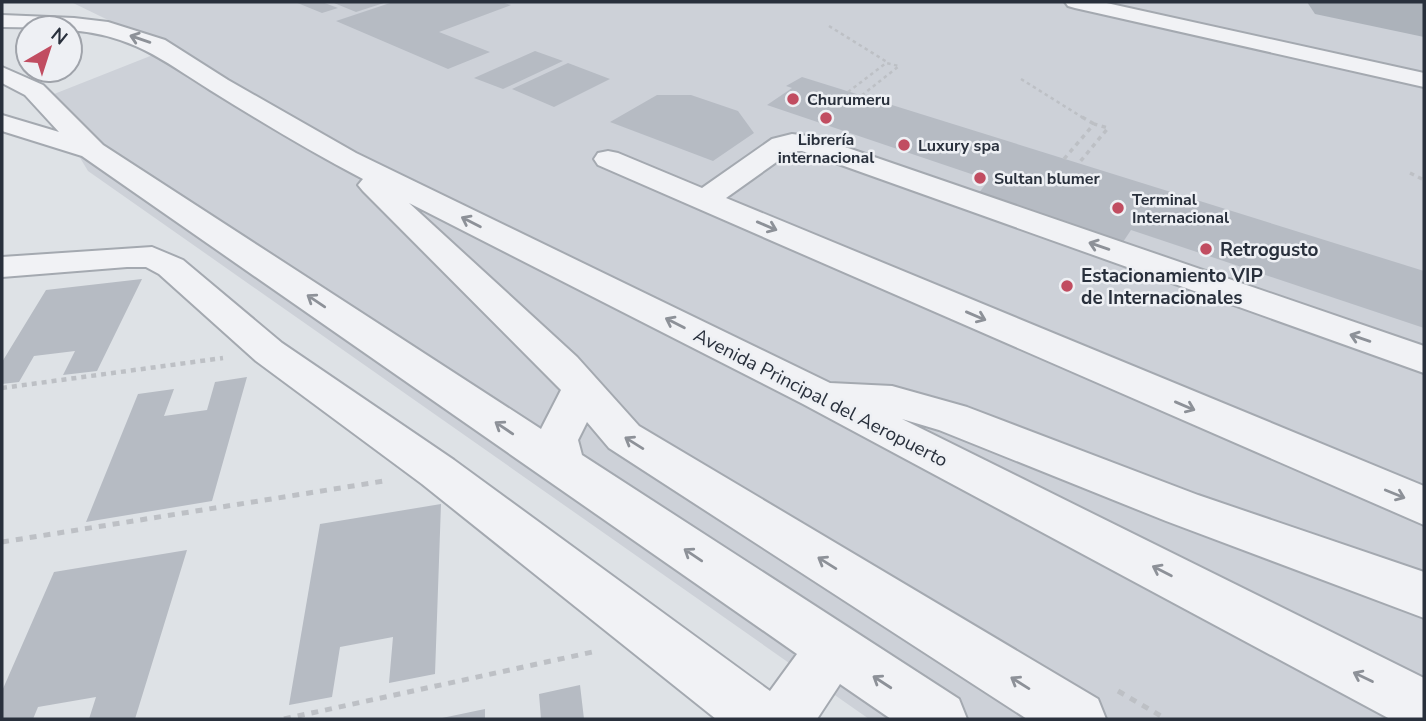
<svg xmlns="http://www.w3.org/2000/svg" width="1426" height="721" font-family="'Nunito Sans',sans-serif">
  <rect width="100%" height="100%" fill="#dee2e6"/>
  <path fill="#cdd1d8" d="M71 2H1424V719H869L88 171 44 98 168 49Z"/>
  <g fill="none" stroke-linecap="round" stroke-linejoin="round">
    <path fill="#acb2ba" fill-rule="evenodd" d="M1307 2H1424V37L1315 14Z"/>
  </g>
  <path fill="#b6bbc3" d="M295 2H322L338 8 322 13Z
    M339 2H387L356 12 334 3Z
    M393 2H501L511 5 439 32 490 52 448 69 336 21Z
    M535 51 563 61 503 89 474 78Z
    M568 63 610 79 554 107 512 89Z
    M802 77 1424 271V328L1131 230 1121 245 978 194 989 180 767 105 792 88 786 86Z
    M657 95H691L738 111 754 133 713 161 610 122Z
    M142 279 97 371 63 375 75 351 34 356 19 382 2 384V362L46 290Z
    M247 377 212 501 86 522 138 394 174 389 164 416 207 410 215 382Z
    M441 504 435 674 389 683 393 637 340 647 332 697 289 705 320 524Z
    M187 550 135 719H89L96 697 38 707 33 719H2V691L54 572Z
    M580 685 584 719H541L539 694Z
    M485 709V719H442V718Z"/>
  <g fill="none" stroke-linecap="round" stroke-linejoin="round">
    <g stroke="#a4a9b0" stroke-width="4">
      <path id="minor" d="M1065 2H1102L1424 73V87L1075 8 1068 6Z
        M2 15 74 18 108 22 165 40 228 80 356 153 830 383 892 386 967 407 1198 495 1424 572V618L1166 521 939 430 902 419 1424 678V719H1390L803 404 409 203 577 357 639 426 1098 699 1106 719H1027L609 448 587 422 578 440 582 455 959 699 967 719H891L840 684 817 719H716L422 484 256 361 159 274 146 267H127L2 277V257L152 247 183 260 282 343 454 460 770 691 797 654 82 156 2 131V115L59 132 25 95 2 83V67L43 85 103 145 541 429 561 390 363 191 358 185 363 179C311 152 260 121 210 90 161 59 132 35 70 30V28L2 27Z
        M792 134 816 137 1424 346V373L802 151H792L726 198 1424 486V525L598 165 594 159 598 153 608 151 618 153 702 188 772 139Z"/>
    </g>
    <path stroke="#bdc0c5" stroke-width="2.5" stroke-dasharray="3.5 3.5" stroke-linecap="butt" d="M829 26 887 62
      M1021 79 1085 119
      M848 92 886 63 899 66 861 96"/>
    <path stroke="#bdc0c5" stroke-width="3.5" stroke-dasharray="4.5 4.5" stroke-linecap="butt" d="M1082 117 1094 124
      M1064 159 1094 124 1108 128 1079 163
      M1410 173 1424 180"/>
    <path stroke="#bdc0c5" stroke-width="4.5" stroke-dasharray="5 5" stroke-linecap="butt" d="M2 388 223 358"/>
    <path stroke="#bdc0c5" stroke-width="5" stroke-dasharray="7 7" stroke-linecap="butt" d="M2 542 384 481
      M1118 691 1166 719
      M284 719 597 651"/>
    <use href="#minor" fill="#f1f2f5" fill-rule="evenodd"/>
  </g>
  <defs><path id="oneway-shaft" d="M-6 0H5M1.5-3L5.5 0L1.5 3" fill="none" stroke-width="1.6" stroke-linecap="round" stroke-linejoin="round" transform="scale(1.75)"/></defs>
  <g stroke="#8d9198">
    <use href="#oneway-shaft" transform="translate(140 39) rotate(-161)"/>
    <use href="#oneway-shaft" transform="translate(471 222) rotate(-153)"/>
    <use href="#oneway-shaft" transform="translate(767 226) rotate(23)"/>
    <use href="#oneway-shaft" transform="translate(1099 246) rotate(-161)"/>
    <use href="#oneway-shaft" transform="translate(316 301) rotate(-146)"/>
    <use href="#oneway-shaft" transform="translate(976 316) rotate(23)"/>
    <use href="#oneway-shaft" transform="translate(675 323) rotate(-153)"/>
    <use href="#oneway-shaft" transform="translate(1360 338) rotate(-161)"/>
    <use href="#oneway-shaft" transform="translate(1185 406) rotate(23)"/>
    <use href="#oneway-shaft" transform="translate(504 428) rotate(-146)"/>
    <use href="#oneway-shaft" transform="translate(634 443) rotate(-148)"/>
    <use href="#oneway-shaft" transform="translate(1395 494) rotate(22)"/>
    <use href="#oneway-shaft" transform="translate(693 555) rotate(-146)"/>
    <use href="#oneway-shaft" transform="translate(827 563) rotate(-148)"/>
    <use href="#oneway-shaft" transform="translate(1162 571) rotate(-153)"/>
    <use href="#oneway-shaft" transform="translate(1363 677) rotate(-154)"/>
    <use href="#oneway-shaft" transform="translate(882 682) rotate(-147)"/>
    <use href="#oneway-shaft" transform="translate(1020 683) rotate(-148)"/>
  </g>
  <g fill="#c14d61" stroke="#eef0f4" stroke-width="2.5">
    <circle cx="793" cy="99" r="7"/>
    <circle cx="826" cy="118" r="7"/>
    <circle cx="904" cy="145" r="7"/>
    <circle cx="980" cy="178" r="7"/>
    <circle cx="1118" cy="208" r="7"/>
    <circle cx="1206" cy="249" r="7"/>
    <circle cx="1067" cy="286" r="7"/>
  </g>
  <g text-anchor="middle" stroke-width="5" stroke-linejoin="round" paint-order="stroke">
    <g font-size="16" font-weight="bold" fill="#29303c" stroke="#eef0f4" text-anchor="start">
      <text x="807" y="105">Churumeru</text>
      <text x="826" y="145" text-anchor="middle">Librería<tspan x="826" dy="18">internacional</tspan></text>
      <text x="918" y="151">Luxury spa</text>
      <text x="994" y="184">Sultan blumer</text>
      <text x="1132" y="205">Terminal<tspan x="1132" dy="18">Internacional</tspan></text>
    </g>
    <g font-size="19" font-weight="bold" fill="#29303c" stroke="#eef0f4" text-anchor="start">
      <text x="1220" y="256">Retrogusto</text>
      <text x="1081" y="282">Estacionamiento VIP<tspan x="1081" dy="22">de Internacionales</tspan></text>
    </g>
    <g font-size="19" fill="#29303c" stroke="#eef0f4">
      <text transform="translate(821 397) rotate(27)" y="7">Avenida Principal del Aeropuerto</text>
    </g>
  </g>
  <rect width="1426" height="721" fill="none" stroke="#29303c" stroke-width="7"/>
  <g transform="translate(49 49) rotate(39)"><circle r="33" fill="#eef0f4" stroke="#9fa3aa" stroke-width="2"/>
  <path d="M0-5L12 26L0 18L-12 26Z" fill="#c14d61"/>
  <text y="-10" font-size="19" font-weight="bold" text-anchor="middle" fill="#29303c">N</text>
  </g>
</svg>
